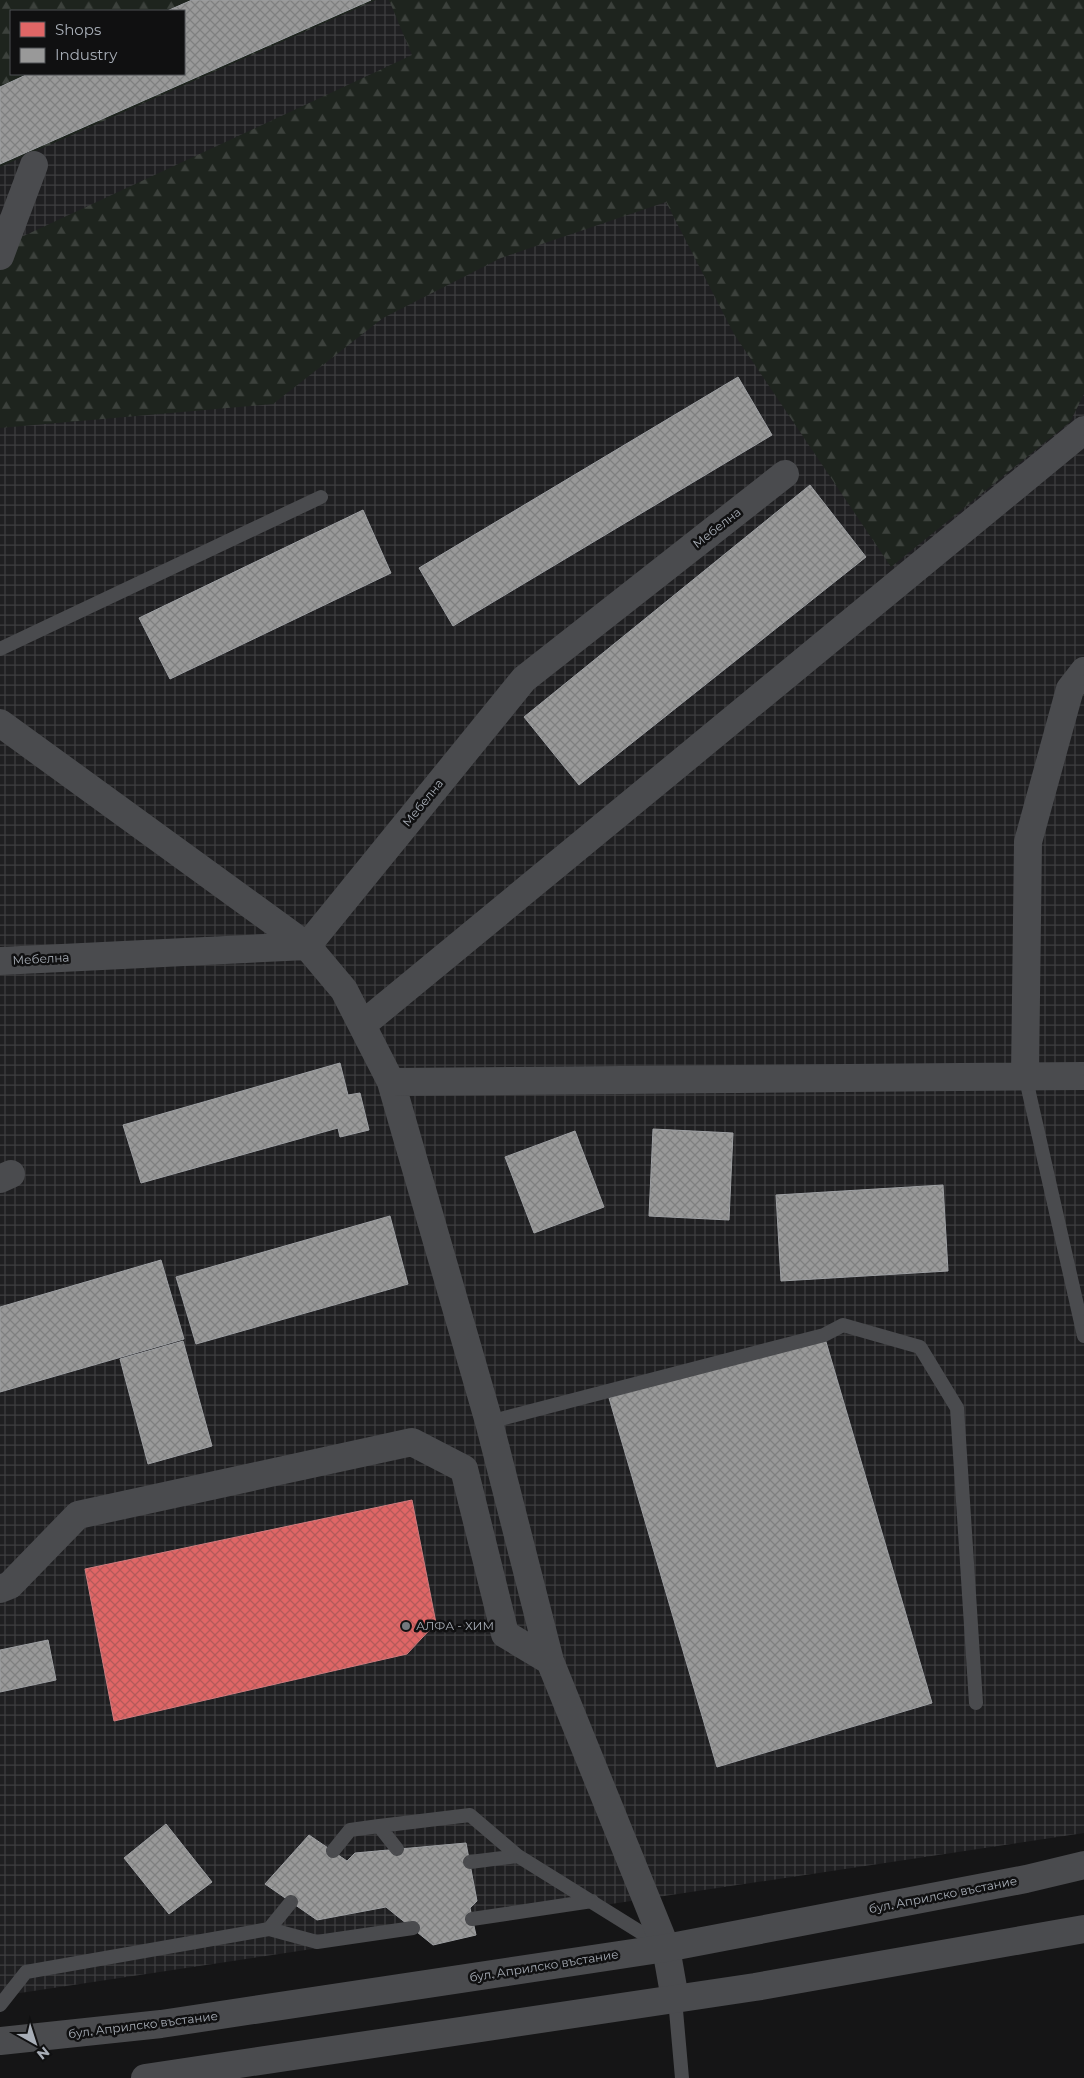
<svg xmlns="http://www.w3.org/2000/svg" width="1084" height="2078" font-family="Montserrat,sans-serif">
  <defs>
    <pattern id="industrial-grid" width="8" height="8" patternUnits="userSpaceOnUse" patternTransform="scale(1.25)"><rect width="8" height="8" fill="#1f1f21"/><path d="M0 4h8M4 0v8" fill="none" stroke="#3d3d3f"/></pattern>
    <pattern id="forest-firs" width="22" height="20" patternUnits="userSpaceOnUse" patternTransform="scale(1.25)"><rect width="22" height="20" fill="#1e241e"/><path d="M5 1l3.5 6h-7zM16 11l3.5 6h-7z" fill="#3c413c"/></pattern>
    <pattern id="shops-cross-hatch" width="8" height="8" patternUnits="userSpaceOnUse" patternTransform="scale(1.25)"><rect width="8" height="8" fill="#e06666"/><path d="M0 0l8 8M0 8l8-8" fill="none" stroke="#b45a5a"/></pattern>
    <pattern id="industry-cross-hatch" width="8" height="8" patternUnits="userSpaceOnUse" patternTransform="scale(1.25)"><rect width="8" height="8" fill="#999"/><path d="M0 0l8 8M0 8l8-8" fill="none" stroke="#7f8080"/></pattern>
  </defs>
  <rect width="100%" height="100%" fill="#151516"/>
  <path fill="url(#industrial-grid)" fill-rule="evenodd" d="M0 0H1084V1833L0 1996ZM11 11H184V74H11Z"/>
  <path fill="url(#forest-firs)" d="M0 0H192L167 11H11V74H28L0 87Z
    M371 0H376L0 167V164Z
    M389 0H1084V394L1070 422 891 567 734 334 666 202 501 258 383 318 273 404 0 428V247L412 55Z"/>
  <path fill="url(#shops-cross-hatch)" stroke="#cf7b7e" d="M412 1500 436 1623 407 1654 114 1721 85 1569Z"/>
  <path fill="url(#industry-cross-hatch)" stroke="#9d9fa2" d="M192 0H371L0 164V87L28 74H184V11H167Z
    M738 377 772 435 453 626 419 568Z
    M810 485 866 557 579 785 524 717Z
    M363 510 391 573 170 679 139 618Z
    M340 1063 348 1095 360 1093 369 1130 340 1137 338 1128 141 1183 123 1125Z
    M653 1129 733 1133 729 1220 649 1216Z
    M575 1131 604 1207 534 1233 505 1157Z
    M943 1185 948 1271 781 1281 776 1195Z
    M390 1216 408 1284 196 1344 176 1277Z
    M161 1260 184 1339 0 1392V1307Z
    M824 1335 932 1703 717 1767 609 1398Z
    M183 1341 212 1446 148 1464 120 1359Z
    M48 1640 56 1680 0 1692V1650Z
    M166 1824 212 1882 169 1914 124 1858Z
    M309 1835 347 1861 355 1853 466 1843 477 1901 470 1908 476 1935 433 1945 386 1907 317 1920 265 1884Z"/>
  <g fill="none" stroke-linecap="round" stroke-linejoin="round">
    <path stroke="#4a4b4e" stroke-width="14" d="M0 649 321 497
      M1025 1075 1084 1336
      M489 1422 824 1335 843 1325 920 1347 957 1408 976 1703
      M379 1826 470 1815 518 1856
      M333 1851 350 1830 379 1826 397 1849
      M470 1862 518 1856 661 1945
      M472 1919 592 1901
      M269 1929 317 1942 413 1928
      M675 1999 682 2078
      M0 2005 26 1972 269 1929 291 1902"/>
    <path stroke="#4a4b4e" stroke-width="28" d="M0 256 34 165
      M0 723 307 946 344 990 391 1082 489 1422 550 1661 666 1948 675 1999
      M0 961 307 946 524 679 785 474
      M362 1025 1084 430
      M1025 1075 1028 842 1070 689 1084 671
      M391 1082 1084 1076
      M0 1179 11 1174
      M0 1589 10 1585 78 1515 412 1442 464 1469 505 1634 550 1661"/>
    <path stroke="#4a4b4e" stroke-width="28" d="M0 2041 161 2024 666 1948 1026 1879 1084 1865
      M145 2078 755 1987 1084 1929"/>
  </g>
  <circle fill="#74787e" stroke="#101011" stroke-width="2" cx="406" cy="1626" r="5"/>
  <g text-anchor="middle" stroke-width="5" stroke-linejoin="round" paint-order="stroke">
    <g font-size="12" fill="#a7adb6" stroke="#101011">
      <text transform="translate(717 528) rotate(-38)" y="4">Мебелна</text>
      <text transform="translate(423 803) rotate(-51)" y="4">Мебелна</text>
      <text transform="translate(41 959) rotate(-3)" y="4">Мебелна</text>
      <text transform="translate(943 1895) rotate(-11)" y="4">бул. Априлско въстание</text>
      <text transform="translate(544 1966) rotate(-9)" y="4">бул. Априлско въстание</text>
      <text transform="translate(143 2025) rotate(-7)" y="4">бул. Априлско въстание</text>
    </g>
    <g font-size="12" fill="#a7adb6" stroke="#101011" text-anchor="start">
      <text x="416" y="1630">АЛФА - ХИМ</text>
    </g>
  </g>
  <rect x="10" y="10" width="175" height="65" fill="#101011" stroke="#4c4f53"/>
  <rect x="20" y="22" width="25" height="15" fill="#e06666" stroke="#4c4f53"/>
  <text x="55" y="35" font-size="15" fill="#a7adb6">Shops</text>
  <rect x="20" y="48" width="25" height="15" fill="#999999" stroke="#4c4f53"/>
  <text x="55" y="60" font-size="15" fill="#a7adb6">Industry</text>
  <g transform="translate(35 2043) rotate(141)" stroke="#101011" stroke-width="4" paint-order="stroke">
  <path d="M0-4L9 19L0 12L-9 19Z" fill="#a7adb6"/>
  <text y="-8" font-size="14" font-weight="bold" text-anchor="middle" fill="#a7adb6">N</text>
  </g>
</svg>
